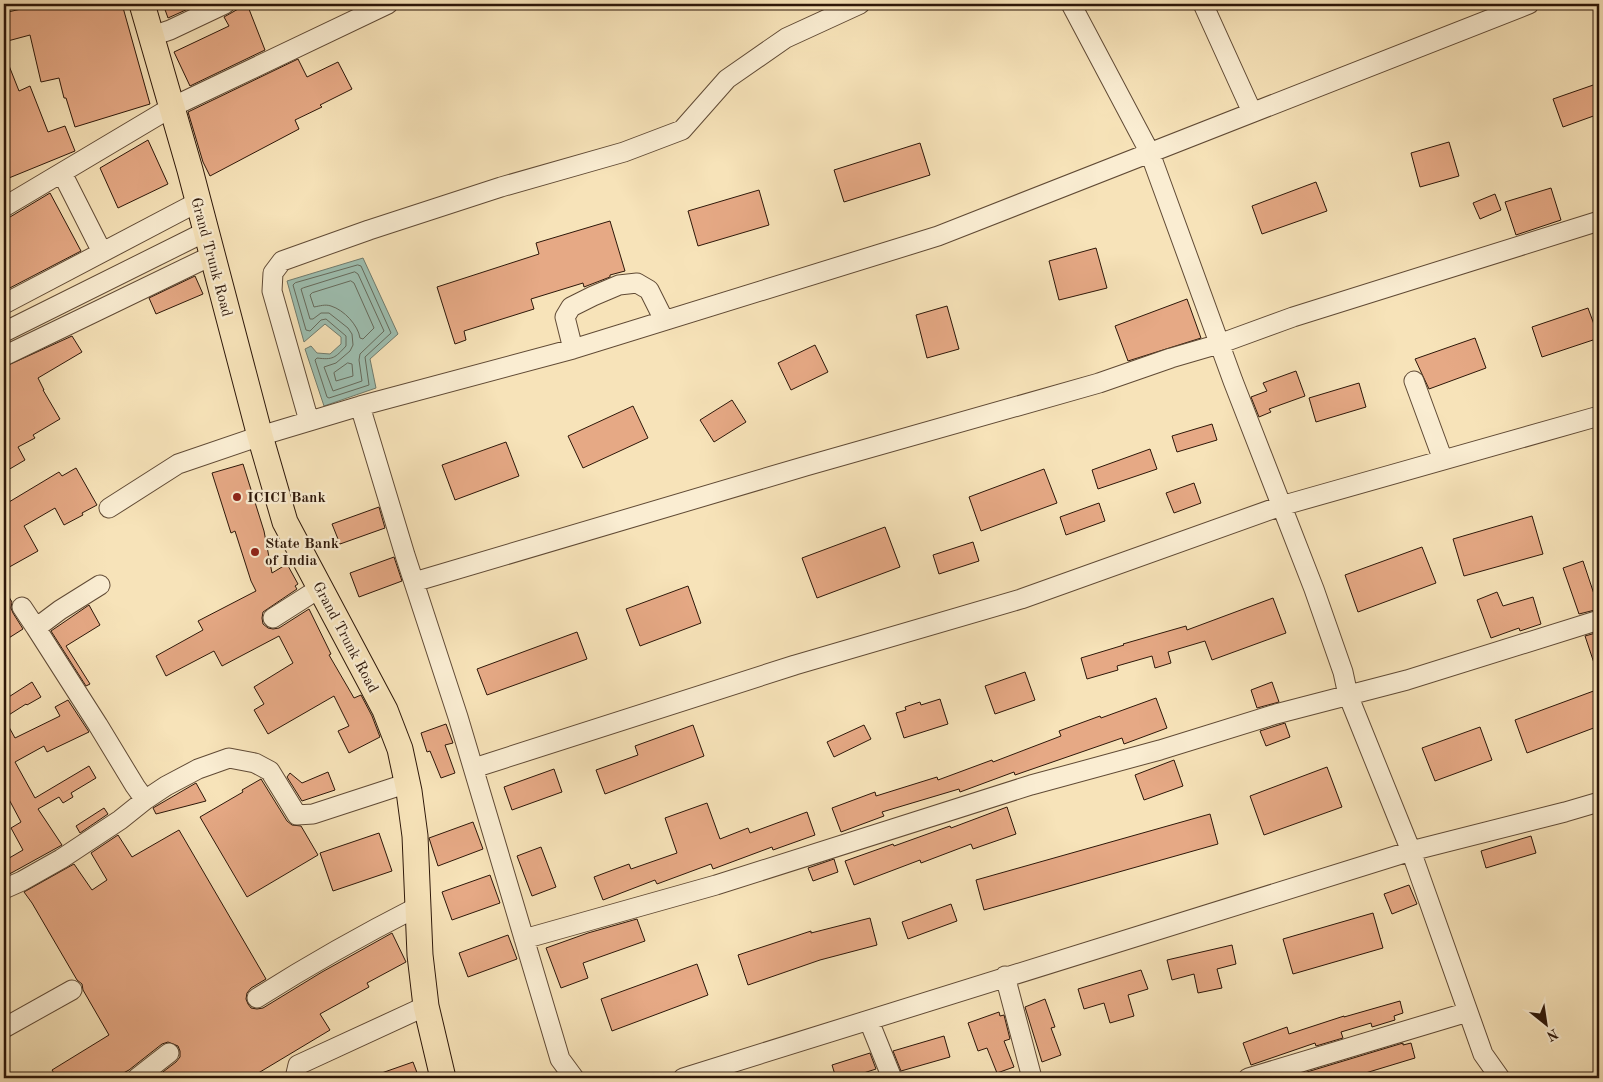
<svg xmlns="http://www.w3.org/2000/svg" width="1603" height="1082" font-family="'Old Standard TT',serif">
  <rect width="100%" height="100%" fill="#f7e3b9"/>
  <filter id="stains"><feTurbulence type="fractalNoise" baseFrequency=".004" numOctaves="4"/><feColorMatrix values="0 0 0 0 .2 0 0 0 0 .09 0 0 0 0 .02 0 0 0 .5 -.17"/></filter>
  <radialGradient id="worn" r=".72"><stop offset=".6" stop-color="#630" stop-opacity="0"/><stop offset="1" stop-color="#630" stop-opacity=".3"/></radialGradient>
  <path fill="#9dbeb0" stroke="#707b6d" d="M363 258 398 334 370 359 376 388 324 406 305 349 311 346 317 353 330 354 341 344V337L325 324 304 342 287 281Z"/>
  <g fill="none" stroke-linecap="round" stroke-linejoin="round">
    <path stroke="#656a5c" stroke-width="1" d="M358 265 361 266 391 333 365 357 369 385 329 398 327 397 315 360 317 358C333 360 335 358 346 346V336L326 319 321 320 310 331 306 330 293 285 295 283Z
      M355 272 358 274 384 331 360 354 359 360 362 381 333 391 324 367 336 363 350 351 353 345 352 334 348 328 329 313H321L313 319H310L301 289 303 288Z
      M351 281 354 283 374 328 363 339 360 338C358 325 344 310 331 306 325 304 320 306 314 307L310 295 312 293Z
      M348 363 352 364 353 376 336 381 334 373Z"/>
  </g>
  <path fill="#e6a985" stroke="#2d1709" d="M42 4H122L150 104 75 127 66 98H64L59 78 41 82 30 35 4 42V13Z
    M163 4H199L168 18Z
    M247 4 265 50 190 86 174 52 229 26 224 17Z
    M4 53 19 91 30 86 48 132 65 126 75 151 4 180Z
    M298 59 307 77 338 62 352 89 320 105 322 107 295 120 299 129 210 176 203 162 188 112Z
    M1599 83V114L1563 127 1553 99Z
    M148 140 168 184 118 208 100 168Z
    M1449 142 1459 176 1420 187 1411 153Z
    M920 143 930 175 844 202 834 170Z
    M1316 182 1327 211 1262 234 1252 206Z
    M1551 188 1561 220 1516 235 1505 202Z
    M759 190 769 225 698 246 688 211Z
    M50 193 81 251 4 291V218L10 217Z
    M1495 194 1501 210 1480 219 1473 203Z
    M610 221 625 271 610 275V277L584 287 583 283 531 299 534 309 464 331 466 340 455 344 437 287 539 254 536 243Z
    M1096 248 1107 288 1059 300 1049 261Z
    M195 276 203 294 156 314 149 298Z
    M1187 299 1201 338 1128 361 1115 326Z
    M947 306 959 349 927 358 916 315Z
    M1588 308 1599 338 1542 357 1532 327Z
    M72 336 82 352 38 378 44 390H43L60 419 33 435 35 438 18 447 25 460 8 470 4 462V367Z
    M1475 338 1486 368 1429 389 1415 359Z
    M815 345 828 372 791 390 778 363Z
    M1296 371 1305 396 1269 409 1271 412 1259 417 1251 397 1267 391 1263 383Z
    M1359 383 1366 407 1316 422 1309 398Z
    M732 400 746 422 714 442 700 420Z
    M633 406 648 438 583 468 568 436Z
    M1212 424 1217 440 1177 452 1172 436Z
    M506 442 519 476 455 500 442 465Z
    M1150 449 1157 469 1098 489 1092 470Z
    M243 464 264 531 272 573 287 564 298 584 295 586 297 589 263 612 262 618 263 624 268 628 273 629 279 628 309 609 331 654 329 655 354 698 361 695 372 716 380 737 349 753 338 731 349 726 334 696 268 734 254 710 264 704 254 687 293 663 279 636 222 666 214 651 166 676 156 656 203 630 198 621 256 591 251 581 235 531 231 533 212 473Z
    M76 468 97 505 82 513 83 515 64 525 55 508 24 526 38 551 4 570V505L59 472 62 476Z
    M1044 469 1057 503 981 531 969 497Z
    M1194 483 1201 503 1174 513 1166 493Z
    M1099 503 1105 521 1066 535 1060 517Z
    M379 507 385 528 340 544 332 524Z
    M1532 516 1543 554 1464 576 1453 539Z
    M885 527 900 567 817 598 802 558Z
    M973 542 979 561 939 574 933 555Z
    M1422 547 1436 583 1358 612 1345 575Z
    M394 557 402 581 359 597 350 573Z
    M1583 561 1599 609 1579 614 1563 568Z
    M688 586 701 623 640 646 626 609Z
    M4 589 12 602 11 608 13 613 23 629 4 641Z
    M1497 592 1503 606 1533 597 1541 624 1520 631 1519 628 1491 638 1477 600Z
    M1273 598 1286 633 1212 660 1205 641 1168 652 1171 663 1155 668 1152 656 1117 666 1118 670 1087 679 1081 658 1124 645 1123 644 1186 626 1187 630Z
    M89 605 100 625 66 646 90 684 86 686 51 631Z
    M577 632 587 659 487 695 477 669Z
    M1599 632V671L1597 672 1585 636Z
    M1025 672 1035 700 995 714 985 686Z
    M32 682 41 697 27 705 26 704 4 718V700Z
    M1272 682 1279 702 1257 708 1251 690Z
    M1599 689V726L1527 753 1515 720Z
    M1156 698 1167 728 1124 744 1122 738 1015 775 1014 772 960 792 959 789 882 812 884 816 841 832 832 808 875 792 876 796 937 777 938 780 992 760 993 762 1061 736 1059 731 1100 716 1101 718Z
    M940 699 948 724 904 738 896 713 906 710 905 707 920 702 921 705Z
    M68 700 89 732 47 752 44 746 15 762 35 798 89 766 96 778 71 793 73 797 63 803 59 797 38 809 62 845 4 877V861L23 850 11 828 21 822 4 790V718L15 738 60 716 55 707Z
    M1285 723 1290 737 1266 746 1260 731Z
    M446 724 453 743 445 745 455 773 441 778 430 751 427 752 421 733Z
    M693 725 704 756 605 794 596 770 638 755 635 746Z
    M864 725 871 739 834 757 827 742Z
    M1480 727 1492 760 1435 781 1422 748Z
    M1174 760 1183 786 1144 800 1135 775Z
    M1327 767 1342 807 1264 835 1250 796Z
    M554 769 562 792 512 810 504 787Z
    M328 772 335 790 302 801 287 777 290 773 302 783Z
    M261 779 287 821 292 825 301 826 318 855 247 897 200 817 243 792 242 790Z
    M196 783 206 801 156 814 153 808Z
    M707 803 720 839 748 828 750 833 807 812 815 835 773 850 772 847 713 869 711 864 657 884 655 880 603 900 594 877 629 864 631 869 677 853 665 818Z
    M1007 807 1016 834 973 849 971 844 921 863 920 860 854 885 845 861 893 844 894 846 950 826 951 828Z
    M104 808 108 814 80 833 76 826Z
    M1210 814 1218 844 984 910 976 880Z
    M473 822 483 849 438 866 429 838Z
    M179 830 266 979 251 988 247 993 246 999 248 1004 251 1008 257 1009 263 1008 322 972 392 933 406 962 367 983 369 987 320 1014 330 1030 250 1078H155L176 1062 180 1057V1051L178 1046 168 1042 162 1044 129 1070 114 1078H57L52 1070 109 1035 83 990 82 984 77 980 32 903 24 892 74 864 92 890 107 880 91 853 118 835 132 857Z
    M379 833 392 871 333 891 320 853Z
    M1531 836 1536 853 1486 868 1481 851Z
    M541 847 556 887 532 896 517 856Z
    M834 859 838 872 813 881 808 868Z
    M490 875 500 903 452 920 442 892Z
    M1409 885 1417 904 1392 914 1384 894Z
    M951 904 957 921 908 939 902 922Z
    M1373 913 1383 948 1293 974 1283 939Z
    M870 918 877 945 820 960 748 985 738 955 811 931V933Z
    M637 919 645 941 583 963 588 978 561 988 546 948 588 933Z
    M508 935 517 959 468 977 459 953Z
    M1232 945 1236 964 1217 969 1222 988 1198 993 1194 974 1172 980 1167 960Z
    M697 964 708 995 612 1031 601 999Z
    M1141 970 1148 989 1128 995 1134 1016 1110 1023 1104 1003 1084 1009 1078 989Z
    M1045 999 1055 1027 1051 1028 1061 1055 1042 1062 1025 1007Z
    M1400 1001 1403 1013 1394 1016 1395 1020 1372 1027 1371 1023 1341 1032 1343 1038 1316 1046 1315 1043 1251 1065 1243 1043 1287 1027 1289 1034 1344 1016V1017Z
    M999 1012 1000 1016 1004 1015 1010 1039 1004 1041 1014 1067 997 1073 987 1048 978 1051 968 1023Z
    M944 1036 950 1057 901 1071 893 1051Z
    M1403 1043V1045L1411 1043 1415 1058 1349 1078H1298L1297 1075Z
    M870 1053 876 1069 848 1078H836L832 1065Z
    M413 1062 419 1078H373V1076Z"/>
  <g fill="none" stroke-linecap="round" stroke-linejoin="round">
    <g stroke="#604a35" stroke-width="21">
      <path id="minor" d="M1071 4 1150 153 1233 381 1314 589 1343 672 1348 695 1411 851 1483 1054 1500 1078
        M1203 4 1252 112
        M152 36 170 30 225 4
        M62 173 102 252
        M4 207 172 107 388 4
        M4 304 198 202
        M4 332 205 232
        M573 349 565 317 571 307 593 296 619 285 637 283 649 290 664 320
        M4 356 211 256
        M1414 381 1443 460
        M360 406 405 555 458 717 560 1059 574 1078
        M309 421 272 291 273 273 282 261 369 230 501 187 624 152 682 130 727 79 786 38 860 4
        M109 508 178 464 260 436 360 406 573 349 938 236 1529 4
        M414 582 806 466 1099 383 1171 358 1219 344 1293 317 1599 221
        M100 585 60 610 36 628 98 725 135 786 145 800
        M22 607 36 628
        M273 618 320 588
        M474 768 795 665 1021 599 1281 506 1599 416
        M4 889 22 881 61 859 120 820 145 800 166 786 198 769 229 758 255 763 270 771 297 815 313 814 408 783
        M524 939 716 885 1031 785 1160 750 1276 714 1407 680 1599 620
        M1005 976 1032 1078
        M257 998C309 965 362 935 417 907
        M869 1021 892 1078
        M4 1028 72 990
        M137 1078 169 1053
        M295 1078 298 1065 426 1006
        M683 1078 1411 851 1565 812 1599 802
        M1248 1078 1468 1012"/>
    </g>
    <g stroke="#2d1709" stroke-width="27">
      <path id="major" d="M142 4 190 170 260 436 285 522 385 710 400 749 409 791 415 836 420 955 426 1006 443 1078"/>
    </g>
    <use href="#minor" stroke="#faedd2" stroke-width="19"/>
    <use href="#major" stroke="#f7e3b9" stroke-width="25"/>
  </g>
  <g fill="#8f2418" stroke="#faedd2" stroke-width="2">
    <circle cx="237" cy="497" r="5"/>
    <circle cx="255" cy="552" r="5"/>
  </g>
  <g text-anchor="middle" stroke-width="4.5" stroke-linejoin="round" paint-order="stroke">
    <g font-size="15" fill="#2d1709" stroke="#faedd2">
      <text transform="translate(212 257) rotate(75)" y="5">Grand Trunk Road</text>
      <text transform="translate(346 637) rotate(62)" y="5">Grand Trunk Road</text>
    </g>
    <g font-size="15" font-weight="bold" fill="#2d1709" stroke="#faedd2" text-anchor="start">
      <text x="247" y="502">ICICI Bank</text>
      <text x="265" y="548">State Bank<tspan x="265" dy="17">of India</tspan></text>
    </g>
  </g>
  <rect width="1603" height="1082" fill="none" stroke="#f7e3b9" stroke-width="20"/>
  <rect x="5" y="5" width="1593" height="1072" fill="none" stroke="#2d1709" stroke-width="2.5"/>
  <rect x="10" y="10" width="1583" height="1062" fill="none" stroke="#2d1709"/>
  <g transform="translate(1546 1024) rotate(150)" stroke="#faedd2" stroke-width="4" paint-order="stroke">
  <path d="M0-4L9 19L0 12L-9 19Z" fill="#2d1709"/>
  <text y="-8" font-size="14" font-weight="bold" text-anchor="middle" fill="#2d1709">N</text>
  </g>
  <rect width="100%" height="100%" filter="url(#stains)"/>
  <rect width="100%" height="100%" fill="url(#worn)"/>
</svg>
